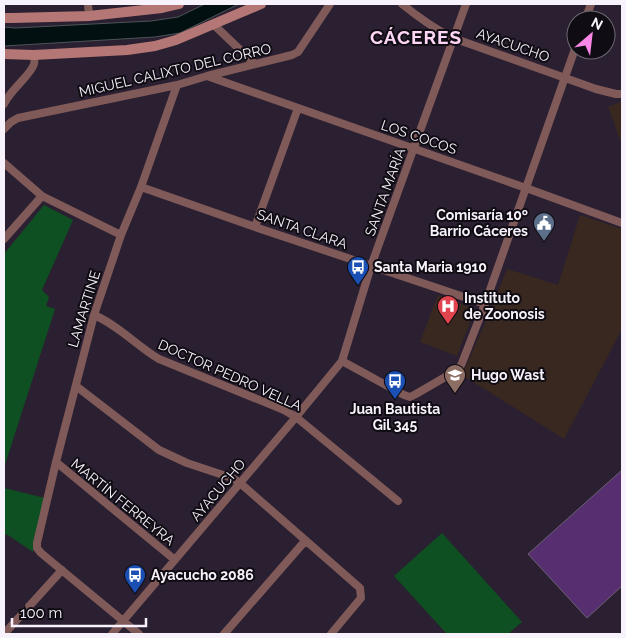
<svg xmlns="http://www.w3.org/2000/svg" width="626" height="638" font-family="Raleway,sans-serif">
  <rect width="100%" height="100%" fill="#2a2031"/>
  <path fill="#392820" d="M622 101V145L608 107Z
    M580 215 622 229V329L564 439 462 375 483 328 507 269 558 285Z
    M438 295 475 309 457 356 420 342Z"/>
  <path fill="#0e5021" d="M44 205 73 220 42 290 49 297 46 306 55 309 4 468V254Z
    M4 488 45 498 33 552 8 535 4 534Z
    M442 533 522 622 508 634H447L394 576Z"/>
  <path fill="#021011" stroke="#4c5458" d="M205 4H239L180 33 155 37 4 46V27L15 28 151 21 178 17Z"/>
  <path fill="#572f70" stroke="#6b6073" d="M622 470V586L587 618 528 554Z"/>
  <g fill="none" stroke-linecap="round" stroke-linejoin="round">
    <path stroke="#805a58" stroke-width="8" d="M88 4 89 16
      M402 4C418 17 435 29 453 38L596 89 616 94H622
      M585 20 591 4
      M213 24 255 64
      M207 76 526 188 622 223
      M4 104C10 90 31 75 34 64 35 63 34 56 34 55
      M4 129 11 122 18 118 177 85 207 76 292 55 298 52 330 4
      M4 163 42 196 121 235
      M141 187 255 227 485 304
      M255 227 298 108
      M4 239 42 196
      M94 315C118 325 137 346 159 359L284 410 296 417 398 501
      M342 361 404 395 410 397 416 394 459 369 462 363 485 304 576 46
      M76 386 159 450 187 463 232 478 240 483 360 588 361 598 331 634
      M56 462 175 560
      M4 634 62 570
      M112 634 296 417 342 361 371 266 466 4
      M139 634 41 553 37 548V543L56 462 94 315 121 235 141 187 177 85
      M224 634 305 541"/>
    <path stroke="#b47775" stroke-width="10" d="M4 18H12L89 16 162 8 179 4
      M4 54 34 55 127 50 155 46 176 40 261 4"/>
  </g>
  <defs>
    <g id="civic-pin" transform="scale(1.125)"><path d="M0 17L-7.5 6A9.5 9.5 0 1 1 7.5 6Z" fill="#5c6f8a" stroke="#100c13"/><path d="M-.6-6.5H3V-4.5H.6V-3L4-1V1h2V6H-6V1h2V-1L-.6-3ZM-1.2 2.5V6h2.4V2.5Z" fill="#fff"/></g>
    <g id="bus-pin" transform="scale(1.125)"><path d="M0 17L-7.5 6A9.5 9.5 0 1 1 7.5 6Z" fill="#1a4fb4" stroke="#100c13"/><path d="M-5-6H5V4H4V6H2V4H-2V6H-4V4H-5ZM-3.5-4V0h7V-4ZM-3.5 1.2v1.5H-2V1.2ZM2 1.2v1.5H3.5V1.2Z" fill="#fff"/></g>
    <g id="hospital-pin" transform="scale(1.125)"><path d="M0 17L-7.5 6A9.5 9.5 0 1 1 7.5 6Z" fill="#e0444e" stroke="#100c13"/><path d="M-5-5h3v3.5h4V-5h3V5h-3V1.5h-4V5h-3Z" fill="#fff"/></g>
    <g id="school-pin" transform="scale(1.125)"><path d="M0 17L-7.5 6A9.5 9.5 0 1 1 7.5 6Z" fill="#8d6e63" stroke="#100c13"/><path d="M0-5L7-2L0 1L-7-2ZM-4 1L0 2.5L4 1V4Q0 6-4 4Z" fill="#fff"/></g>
  </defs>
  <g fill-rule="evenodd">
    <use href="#civic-pin" x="544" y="223"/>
    <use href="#bus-pin" x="358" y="267"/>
    <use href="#hospital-pin" x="448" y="306"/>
    <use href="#school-pin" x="455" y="375"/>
    <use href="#bus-pin" x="395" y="381"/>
    <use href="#bus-pin" x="135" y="575"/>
  </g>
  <g text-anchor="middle" stroke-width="4" stroke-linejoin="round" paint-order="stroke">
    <g font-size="14" fill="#f8f2fd" stroke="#100c13">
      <text transform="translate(513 45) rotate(19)" y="5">AYACUCHO</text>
      <text transform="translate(175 70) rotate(-13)" y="5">MIGUEL CALIXTO DEL CORRO</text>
      <text transform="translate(419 137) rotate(19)" y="5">LOS COCOS</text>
      <text transform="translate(385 192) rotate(-70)" y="5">SANTA MARÍA</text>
      <text transform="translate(302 229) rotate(19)" y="5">SANTA CLARA</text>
      <text transform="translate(84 309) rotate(-73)" y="5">LAMARTINE</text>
      <text transform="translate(230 375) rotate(24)" y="5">DOCTOR PEDRO VELLA</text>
      <text transform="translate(218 490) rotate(-50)" y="5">AYACUCHO</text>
      <text transform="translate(123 502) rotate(39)" y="5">MARTÍN FERREYRA</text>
    </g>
    <g font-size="14" font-weight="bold" fill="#f8f2fd" stroke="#100c13" text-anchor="start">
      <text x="528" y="220" text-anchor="end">Comisaría 10º<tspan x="528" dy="16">Barrio Cáceres</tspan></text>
      <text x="374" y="272">Santa Maria 1910</text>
      <text x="464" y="303">Instituto<tspan x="464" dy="16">de Zoonosis</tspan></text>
      <text x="471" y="380">Hugo Wast</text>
      <text x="395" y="414" text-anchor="middle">Juan Bautista<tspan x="395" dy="16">Gil 345</tspan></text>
      <text x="151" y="580">Ayacucho 2086</text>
    </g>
    <g font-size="19" font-weight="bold" letter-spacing="1" fill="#fed6f5" stroke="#100c13">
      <text x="416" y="44">CÁCERES</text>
    </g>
  </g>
  <rect width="626" height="638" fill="none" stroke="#f8f2fd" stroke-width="10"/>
  <g transform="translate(591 35) rotate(28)"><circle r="24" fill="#100c13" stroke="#6d6871"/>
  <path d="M0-4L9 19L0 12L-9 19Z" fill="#fb87e6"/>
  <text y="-8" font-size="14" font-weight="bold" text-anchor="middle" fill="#f8f2fd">N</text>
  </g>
  <path d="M12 618v8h134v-8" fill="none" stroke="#f8f2fd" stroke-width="2.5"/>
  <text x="20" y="618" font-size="15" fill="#f8f2fd" stroke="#100c13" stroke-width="4" paint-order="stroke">100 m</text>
</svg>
